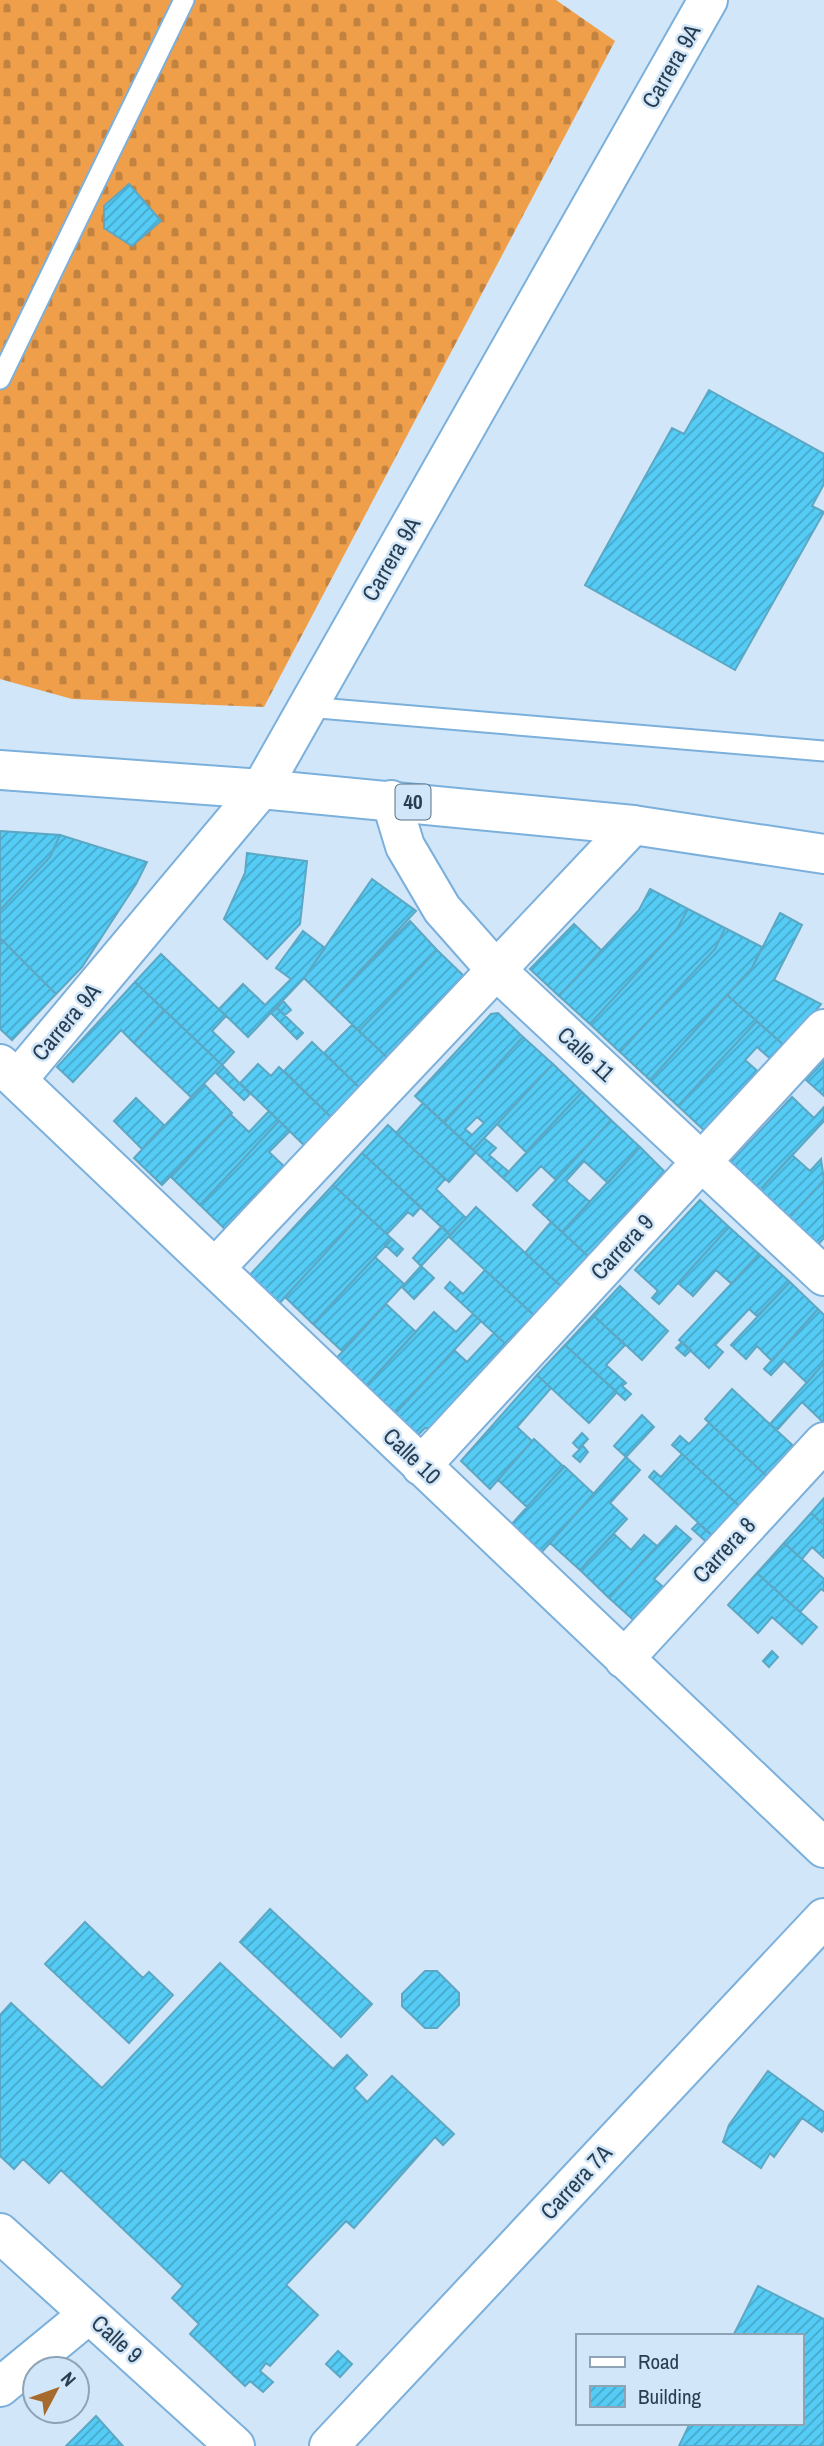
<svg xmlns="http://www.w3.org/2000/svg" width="824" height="2446" font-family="'Archivo Narrow',sans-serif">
  <defs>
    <pattern id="cemetery-stones" width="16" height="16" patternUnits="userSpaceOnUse" patternTransform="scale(1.75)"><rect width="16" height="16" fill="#ef9f4a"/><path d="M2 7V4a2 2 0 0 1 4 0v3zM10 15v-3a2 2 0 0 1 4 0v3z" fill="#c28340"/></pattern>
    <pattern id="building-hatch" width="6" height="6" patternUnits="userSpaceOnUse" patternTransform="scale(1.75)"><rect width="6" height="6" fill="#54ccf5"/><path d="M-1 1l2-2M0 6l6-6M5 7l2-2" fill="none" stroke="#46a7c9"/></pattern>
  </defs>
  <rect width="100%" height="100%" fill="#d1e6f8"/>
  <path fill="url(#cemetery-stones)" d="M0 0H556L615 41 264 707 72 699 0 679Z"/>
  <path fill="url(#building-hatch)" stroke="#5ca7c3" stroke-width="2" fill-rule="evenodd" d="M129 184 161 221 132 246 104 228V206Z
    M709 390 824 454V484L812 506 824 512 735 670 585 585 672 428 684 434Z
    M0 831 60 835 50 857 0 910Z
    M60 835 147 862 136 884 82 967 56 994 0 938V910L50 857Z
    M247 853 307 861 300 924 267 959 224 919 245 873Z
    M372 879 416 911 330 1003 304 978Z
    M650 889 688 909 677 929 590 1024 559 996 639 910Z
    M688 909 725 928 715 949 620 1052 590 1024 677 929Z
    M780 913 802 925 774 980 821 1004 786 1047 727 995 752 968Z
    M410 921 437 950 359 1031 330 1003Z
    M574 924 602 951 559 996 530 969Z
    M725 928 762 947 752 968 650 1080 620 1052 715 949Z
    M303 931 325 948 304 978 248 1037 219 1009 243 984 265 1005 291 979 276 968Z
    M0 938 56 994 12 1040 0 1029Z
    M437 950 466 978 389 1059 359 1031Z
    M161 954 226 1016 212 1031 234 1052 222 1065 135 982Z
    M135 982 164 1010 134 1043 121 1030 73 1082 57 1067Z
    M727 995 757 1021 678 1106 650 1080Z
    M283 1001 291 1010 285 1015 277 1008Z
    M277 1008 303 1033 297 1039 271 1013Z
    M164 1010 222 1065 191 1097 134 1043Z
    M498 1013 523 1037 444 1123 415 1096 491 1014Z
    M757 1021 786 1047 773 1061 757 1047 745 1060 761 1074 708 1134 678 1106Z
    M352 1025 389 1059 365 1093 324 1053Z
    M523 1037 553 1064 473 1150 444 1123ZM477 1117 484 1123 472 1135 465 1129Z
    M312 1042 365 1093 336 1122 284 1071Z
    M824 1061V1096L806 1080Z
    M258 1064 271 1076 279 1067 336 1122 309 1150 240 1083Z
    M553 1064 582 1092 526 1152 497 1124Z
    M222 1065 250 1094 244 1100 215 1072Z
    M204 1084 232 1113 162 1185 134 1158Z
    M582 1092 611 1120 556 1180 541 1166 517 1191 503 1178Z
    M792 1097 814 1118 824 1107V1121L758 1192 728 1165Z
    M136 1098 164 1125 142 1149 114 1121Z
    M423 1103 476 1152 449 1182 396 1133Z
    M269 1111 279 1121 200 1205 171 1177 230 1114 249 1132Z
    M611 1120 640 1147 608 1183 584 1161 566 1181 590 1202 562 1232 533 1205Z
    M279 1121 290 1131 269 1152 289 1171 230 1234 200 1205Z
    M388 1125 445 1179 436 1189 466 1218 450 1235 362 1153Z
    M484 1138 496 1148 489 1155 509 1172 503 1178 473 1150Z
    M640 1147 664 1171 589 1257 562 1232Z
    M362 1153 421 1207 413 1216 408 1212 387 1234 333 1185Z
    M792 1155 810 1171 821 1159 824 1180 788 1219 758 1192Z
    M824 1180V1238L817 1246 788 1219Z
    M333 1185 363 1212 276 1307 246 1279Z
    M700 1200 729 1227 659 1304 652 1298 658 1291 635 1270Z
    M476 1207 563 1288 537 1318 449 1237Z
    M363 1212 392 1239 313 1324 285 1297Z
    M551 1222 589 1257 563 1288 525 1253Z
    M442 1226 450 1235 421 1266 413 1258Z
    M729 1227 759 1254 732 1284 716 1270 693 1296 678 1283Z
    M392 1239 403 1249 397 1256 385 1245Z
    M759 1254 790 1282 757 1316 749 1309 715 1345 723 1352 709 1368 679 1340Z
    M375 1257 404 1284 342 1351 313 1324Z
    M421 1266 434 1278 414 1299 402 1287Z
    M485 1270 537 1318 510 1348 445 1288 450 1282 463 1294Z
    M790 1282 818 1309 772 1361 757 1346 746 1359 731 1345Z
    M620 1286 668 1331 642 1360 593 1315Z
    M386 1304 416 1332 363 1389 333 1362Z
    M818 1309 824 1315V1363L807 1383 784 1361 771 1375 764 1369Z
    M434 1312 456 1332 473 1314 481 1321 392 1417 363 1389Z
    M593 1315 625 1345 606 1365 626 1383 622 1386 631 1394 625 1400 565 1345Z
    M494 1333 510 1348 437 1428H425L415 1438 392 1417 454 1350 467 1362Z
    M682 1342 691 1350 685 1356 676 1348Z
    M565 1345 617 1392 589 1423 537 1375Z
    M824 1363V1423L802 1402 777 1430 770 1424Z
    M537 1375 551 1388 517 1427 532 1441 490 1489 461 1461Z
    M732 1389 800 1452 772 1481 705 1419Z
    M642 1415 654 1427 626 1457 614 1446Z
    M709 1423 772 1481 745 1511 672 1445 680 1436 689 1444Z
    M582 1433 588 1439 579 1449 573 1443Z
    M534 1439 564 1467 527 1507 498 1480Z
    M583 1446 588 1452 580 1462 573 1456Z
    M682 1454 745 1511 717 1540 649 1477 654 1471 661 1477Z
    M626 1457 640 1470 610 1503 627 1519 580 1570 550 1543Z
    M564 1466 594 1494 540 1554 510 1526Z
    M824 1498V1525L811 1513Z
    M811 1513 824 1525V1558L812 1547 802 1559 784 1543Z
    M698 1523 717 1540 712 1547 692 1529Z
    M676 1526 691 1539 654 1579 669 1592 639 1625 609 1598Z
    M614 1534 631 1550 644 1535 657 1546 609 1598 580 1570Z
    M784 1543 824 1579V1591L821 1589 800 1612 757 1573Z
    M757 1573 817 1627 802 1644 772 1617 758 1633 728 1605Z
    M772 1651 778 1657 769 1667 763 1661Z
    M270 1909 372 2004 341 2037 240 1942Z
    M85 1922 143 1978 149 1972 173 1995 129 2043 45 1964Z
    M220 1963 333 2069 347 2055 367 2075 354 2088 367 2102 392 2076 454 2134 443 2145 435 2137 354 2228 346 2221 286 2285 318 2315 270 2366 266 2363 260 2371 273 2382 263 2392 250 2381 245 2386 190 2334 199 2324 172 2298 183 2286 61 2170 49 2183 23 2159 14 2169 0 2156V2015L11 2003 102 2088Z
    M425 1971H437L459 1993V2005L437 2028H425L402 2006V1994Z
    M768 2071 824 2112V2129L822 2132 802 2118 774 2157 770 2153 761 2168 723 2142 729 2125Z
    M758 2286 824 2319V2446H679L690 2423H801V2336H733Z
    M338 2351 352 2364 340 2377 326 2364Z
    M96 2416 123 2446H66Z"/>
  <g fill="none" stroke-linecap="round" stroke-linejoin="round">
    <g stroke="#7bb0dc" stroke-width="23">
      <path id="lane" d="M0 379 184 0
        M307 707 824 751"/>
    </g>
    <g stroke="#7bb0dc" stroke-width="42">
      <path id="street" d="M391 800 405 846 442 909 496 970 824 1276
        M0 1064 824 1848
        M17 1080 261 789 708 0
        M215 1268 633 825
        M421 1466 824 1029
        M624 1659 824 1442
        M0 2233 235 2446
        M0 2387 89 2314
        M329 2446 824 1918"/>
    </g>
    <g stroke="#7bb0dc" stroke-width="42">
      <path id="highway" d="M0 770 261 789 633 825 824 854"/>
    </g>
    <use href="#lane" stroke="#fff" stroke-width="19"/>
    <use href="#street" stroke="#fff" stroke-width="38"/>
    <use href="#highway" stroke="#fff" stroke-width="38"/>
  </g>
  <g text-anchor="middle" stroke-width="5" stroke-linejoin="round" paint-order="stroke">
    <rect fill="#d1e6f8" stroke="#5b7183" stroke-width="2" x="395.5" y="784.5" width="35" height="35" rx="5"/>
    <g font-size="21" font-weight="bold" fill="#293f51">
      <text x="413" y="809">40</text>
    </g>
    <g font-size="23" fill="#293f51" stroke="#d1e6f8">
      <text transform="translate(671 66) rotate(-60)" y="8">Carrera 9A</text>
      <text transform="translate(391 559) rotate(-60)" y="8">Carrera 9A</text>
      <text transform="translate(66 1022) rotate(-50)" y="8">Carrera 9A</text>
      <text transform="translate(586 1054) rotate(43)" y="8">Calle 11</text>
      <text transform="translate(622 1247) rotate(-47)" y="8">Carrera 9</text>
      <text transform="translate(412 1456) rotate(44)" y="8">Calle 10</text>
      <text transform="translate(724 1550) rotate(-47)" y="8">Carrera 8</text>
      <text transform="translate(576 2182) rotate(-47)" y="8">Carrera 7A</text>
      <text transform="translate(117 2339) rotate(42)" y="8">Calle 9</text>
    </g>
  </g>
  <rect x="576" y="2334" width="228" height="91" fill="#d1e6f8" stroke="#8ea3b5" stroke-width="2"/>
  <rect x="590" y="2357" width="35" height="10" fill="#ffffff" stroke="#8ea3b5" stroke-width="2"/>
  <text x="638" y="2369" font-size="21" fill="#293f51">Road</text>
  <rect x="590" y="2386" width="35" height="21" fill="url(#building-hatch)" stroke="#8ea3b5" stroke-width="2"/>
  <text x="638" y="2404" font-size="21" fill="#293f51">Building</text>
  <g transform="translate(56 2390) rotate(49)"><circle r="33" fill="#d1e6f8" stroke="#8ea3b5" stroke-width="2"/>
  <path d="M0-5L12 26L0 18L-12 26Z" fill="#a66b2c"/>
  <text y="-10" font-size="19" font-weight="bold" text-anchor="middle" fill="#293f51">N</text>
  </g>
</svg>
